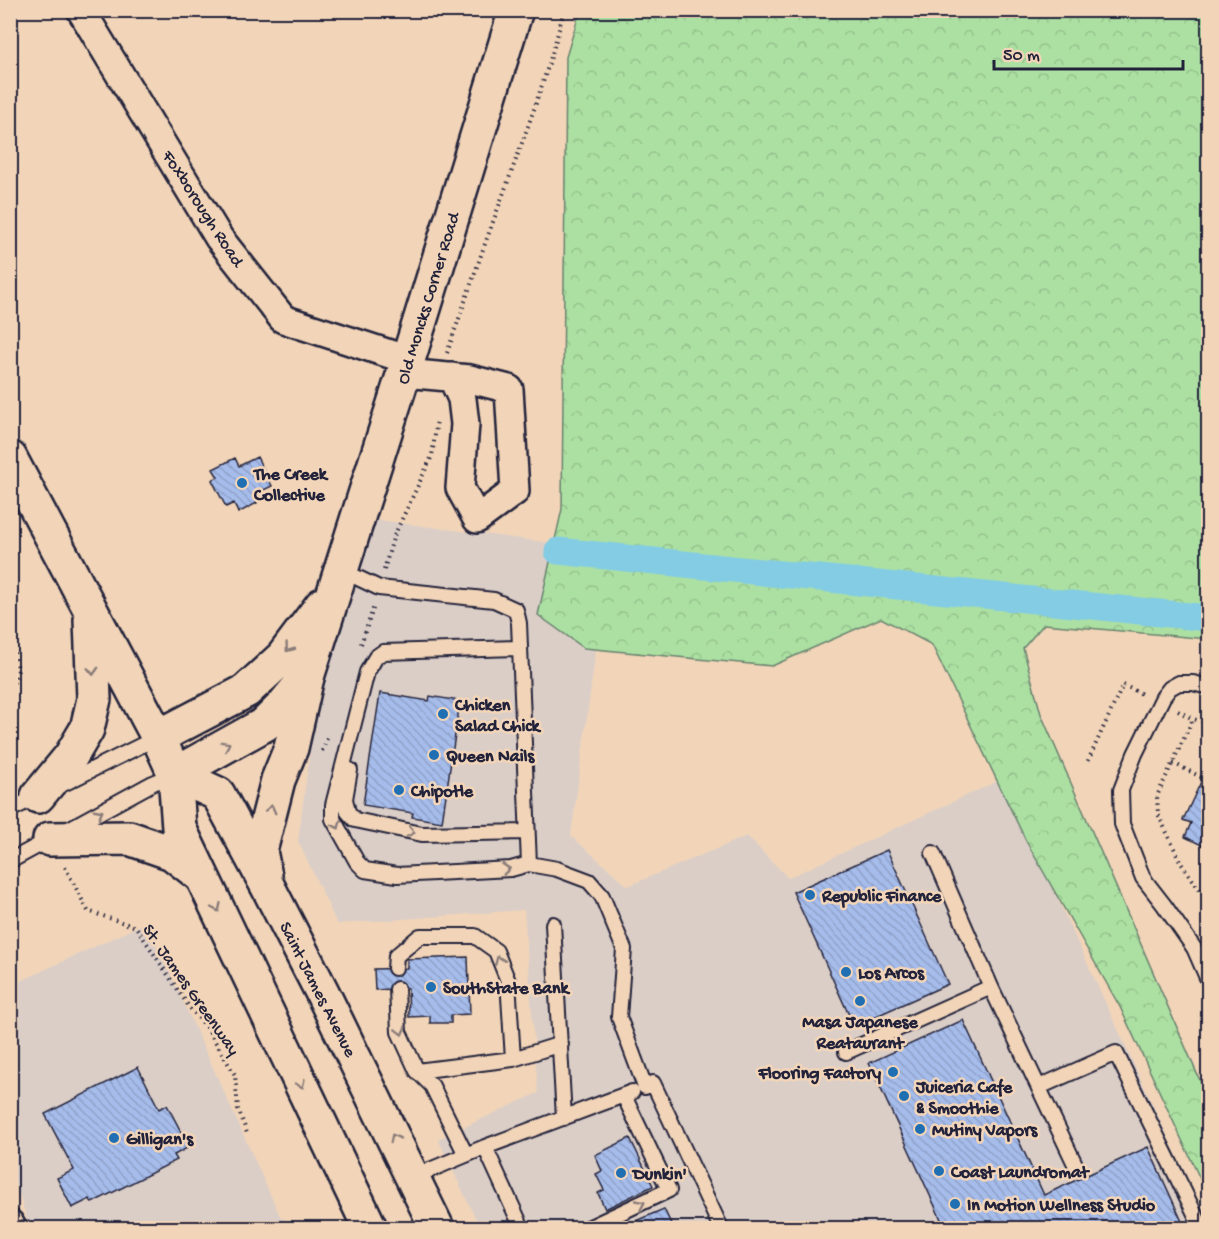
<svg xmlns="http://www.w3.org/2000/svg" width="1219" height="1239" font-family="'Gochi Hand',sans-serif">
  <defs>
    <pattern id="forest-crowns" width="20" height="18" patternUnits="userSpaceOnUse" patternTransform="scale(1.5)"><rect width="20" height="18" fill="#ace0a2"/><path d="M2 6a3 3 0 1 1 6 0M12 15a3 3 0 1 1 6 0" fill="none" stroke="#94c08c"/></pattern>
    <pattern id="building-back-hatch" width="6" height="6" patternUnits="userSpaceOnUse" patternTransform="scale(1.5)"><rect width="6" height="6" fill="#a6bcea"/><path d="M-1 5l2 2M0 0l6 6M5-1l2 2" fill="none" stroke="#8fa1ca"/></pattern>
  </defs>
  <rect width="100%" height="100%" fill="#f2d5b8"/>
  <filter id="ink" filterUnits="userSpaceOnUse"><feTurbulence type="fractalNoise" baseFrequency=".0167" numOctaves="2"/><feDisplacementMap in="SourceGraphic" scale="12" xChannelSelector="R" yChannelSelector="G"/><feConvolveMatrix kernelMatrix="1 2 1 2 8 2 1 2 1" color-interpolation-filters="sRGB"/></filter>
  <g filter="url(#ink)">
    <path fill="#dbcec7" d="M341 515 581 547 602 605 571 836 628 886 747 836 788 878 1002 779 1208 1224V1228H480L438 1139 538 1093 524 910 337 924 298 841Z
      M147 922 281 1218 308 1228H30L11 1170 10 986Z"/>
    <path fill="url(#forest-crowns)" stroke="#67816e" stroke-width="1.5" d="M580 11H1208V639L1044 624 1023 648 1041 714 1208 1099V1196L1120 1007 1026 841 932 645 881 618 772 666 584 648 538 615 562 509 566 57Z"/>
    <g fill="none" stroke-linecap="round" stroke-linejoin="round">
      <path stroke="#83cce4" stroke-width="27" d="M558 551 1208 618"/>
    </g>
    <path fill="url(#building-back-hatch)" stroke="#22223b" stroke-width="1.5" d="M257 457 272 486 253 495 257 503 238 513 234 503 226 507 212 480 218 477 213 469 235 458 239 466Z
      M380 693 429 701 430 696 460 701 442 822 412 817 413 813 363 805Z
      M1208 767V848L1185 837 1191 823 1183 820Z
      M887 850 948 984 854 1026 793 892Z
      M468 957 470 1014 451 1015V1023H430V1016L409 1017 408 988 375 990 374 969 407 968V959Z
      M963 1020 1044 1195 1148 1147 1185 1228H945L869 1063Z
      M138 1067 159 1109 167 1105 189 1147 174 1155 177 1160 92 1203 90 1199 72 1208 57 1178 74 1170 45 1114Z
      M630 1138 653 1186 605 1209 598 1193 604 1190 596 1174 602 1171 595 1155Z
      M664 1209 673 1228H619Z"/>
    <g fill="none" stroke-linecap="round" stroke-linejoin="round">
      <g stroke="#22223b" stroke-width="18">
        <path id="service" d="M341 570 379 588 494 600 516 610 519 623 529 864 557 869 589 881 602 896 624 949 619 1017 645 1087
          M520 648 383 652 376 657 367 672 333 805V819L357 862 365 870 397 875 511 869 529 864
          M1208 687 1193 683H1179L1170 688 1163 697 1135 754 1121 790 1122 824 1143 878 1164 905 1194 948 1208 980
          M350 770 345 799 348 812 355 820 422 834 527 832
          M57 787 158 737
          M10 810 40 795
          M933 853 991 987 1075 1164
          M10 861 153 783 175 774
          M553 924 564 1118
          M395 968 396 956 420 936H475L496 951 508 981 513 1059
          M397 989 399 1032 417 1071 432 1086 466 1155
          M846 1052 991 987
          M417 1071 513 1059 561 1044
          M653 1083 721 1228
          M1039 1087 1116 1053 1202 1228
          M485 1147 522 1228
          M413 1177 485 1147 632 1092
          M588 1228 669 1190 624 1096"/>
      </g>
      <g stroke="#22223b" stroke-width="32">
        <path id="minor" d="M81 10 219 238 283 319 408 360
          M404 373 470 379 509 389 515 491 477 519 460 488 465 424 462 399 452 377
          M10 1224 12 1228"/>
      </g>
      <g stroke="#22223b" stroke-width="38">
        <path id="tertiary" d="M158 737 246 691 283 657 322 605
          M175 774 265 724 282 707 307 677 408 360 516 10"/>
      </g>
      <g stroke="#22223b" stroke-width="38">
        <path id="primary" d="M10 458 158 737 175 774 179 828 370 1228
          M175 774 218 794 268 887 322 992 437 1228
          M38 796 71 756 87 729 94 699 91 620
          M50 839 129 838 172 853 200 875
          M265 876 260 851 278 780 291 748 307 677"/>
      </g>
      <path stroke="#22223b" stroke-width="4" stroke-dasharray="1.5 4.5" stroke-linecap="butt" d="M447 353C460 316 473 278 486 241 514 164 544 89 564 10
        M384 570 393 538 432 456 437 420
        M10 629 18 670 10 693
        M361 644 374 606
        M1178 711 1193 719
        M1208 723 1193 719 1157 796 1158 814 1167 833 1181 863 1208 902
        M322 751 328 736
        M1088 761 1123 685 1144 695
        M1173 763 1203 778
        M10 764 18 778
        M65 867 88 911 136 927 190 1008 207 1028 235 1075 238 1109 247 1133"/>
      <use href="#service" stroke="#f2d5b8" stroke-width="14"/>
      <use href="#minor" stroke="#f2d5b8" stroke-width="27"/>
      <use href="#tertiary" stroke="#f2d5b8" stroke-width="33"/>
      <use href="#primary" stroke="#f2d5b8" stroke-width="33"/>
    </g>
    <defs><path id="oneway-chevron" d="M-2-3.5L2.5 0L-2 3.5" fill="none" stroke-width="1.6" stroke-linecap="round" stroke-linejoin="round" transform="scale(1.5)"/></defs>
    <g stroke="#8a7c7a">
      <use href="#oneway-chevron" transform="translate(289 648) rotate(127)"/>
      <use href="#oneway-chevron" transform="translate(93 671) rotate(88)"/>
      <use href="#oneway-chevron" transform="translate(226 745) rotate(-29)"/>
      <use href="#oneway-chevron" transform="translate(271 809) rotate(-76)"/>
      <use href="#oneway-chevron" transform="translate(99 813) rotate(-28)"/>
      <use href="#oneway-chevron" transform="translate(337 825) rotate(66)"/>
      <use href="#oneway-chevron" transform="translate(411 832) rotate(12)"/>
      <use href="#oneway-chevron" transform="translate(506 869) rotate(-6)"/>
      <use href="#oneway-chevron" transform="translate(217 908) rotate(65)"/>
      <use href="#oneway-chevron" transform="translate(499 960) rotate(-113)"/>
      <use href="#oneway-chevron" transform="translate(401 1031) rotate(76)"/>
      <use href="#oneway-chevron" transform="translate(301 1084) rotate(65)"/>
      <use href="#oneway-chevron" transform="translate(394 1138) rotate(-116)"/>
      <use href="#oneway-chevron" transform="translate(641 1204) rotate(-25)"/>
    </g>
  </g>
  <g fill="#1f6fb2" stroke="#f2d5b8" stroke-width="2">
    <circle cx="242" cy="483" r="6"/>
    <circle cx="443" cy="714" r="6"/>
    <circle cx="434" cy="755" r="6"/>
    <circle cx="399" cy="790" r="6"/>
    <circle cx="810" cy="895" r="6"/>
    <circle cx="846" cy="972" r="6"/>
    <circle cx="431" cy="987" r="6"/>
    <circle cx="860" cy="1001" r="6"/>
    <circle cx="893" cy="1072" r="6"/>
    <circle cx="904" cy="1096" r="6"/>
    <circle cx="920" cy="1129" r="6"/>
    <circle cx="114" cy="1138" r="6"/>
    <circle cx="939" cy="1171" r="6"/>
    <circle cx="621" cy="1173" r="6"/>
    <circle cx="955" cy="1204" r="6"/>
  </g>
  <g text-anchor="middle" stroke-width="5" stroke-linejoin="round" paint-order="stroke">
    <g font-size="18" fill="#22223b" stroke="#f2d5b8">
      <text transform="translate(204 208) rotate(57)" y="6">Foxborough Road</text>
      <text transform="translate(427 298) rotate(-73)" y="6">Old Moncks Corner Road</text>
      <text transform="translate(192 989) rotate(55)" y="6">St. James Greenway</text>
      <text transform="translate(319 989) rotate(63)" y="6">Saint James Avenue</text>
    </g>
    <g font-size="18" font-weight="bold" fill="#22223b" stroke="#f2d5b8" text-anchor="start">
      <text x="254" y="479">The Creek<tspan x="254" dy="21">Collective</tspan></text>
      <text x="455" y="710">Chicken<tspan x="455" dy="21">Salad Chick</tspan></text>
      <text x="446" y="761">Queen Nails</text>
      <text x="411" y="796">Chipotle</text>
      <text x="822" y="901">Republic Finance</text>
      <text x="858" y="978">Los Arcos</text>
      <text x="443" y="993">SouthState Bank</text>
      <text x="860" y="1027" text-anchor="middle">Masa Japanese<tspan x="860" dy="21">Reataurant</tspan></text>
      <text x="881" y="1078" text-anchor="end">Flooring Factory</text>
      <text x="916" y="1092">Juiceria Cafe<tspan x="916" dy="21">&amp; Smoothie</tspan></text>
      <text x="932" y="1135">Mutiny Vapors</text>
      <text x="126" y="1144">Gilligan's</text>
      <text x="951" y="1177">Coast Laundromat</text>
      <text x="633" y="1179">Dunkin'</text>
      <text x="967" y="1210">In Motion Wellness Studio</text>
    </g>
  </g>
  <rect width="1219" height="1239" fill="none" stroke="#f2d5b8" stroke-width="36"/>
  <rect x="18" y="18" width="1183" height="1203" fill="none" stroke="#22223b" stroke-width="2" filter="url(#ink)"/>
  <path d="M994 60v9h189v-9" fill="none" stroke="#22223b" stroke-width="3"/>
  <text x="1003" y="60" font-size="18" fill="#22223b" stroke="#f2d5b8" stroke-width="4.5" paint-order="stroke">50 m</text>
</svg>
